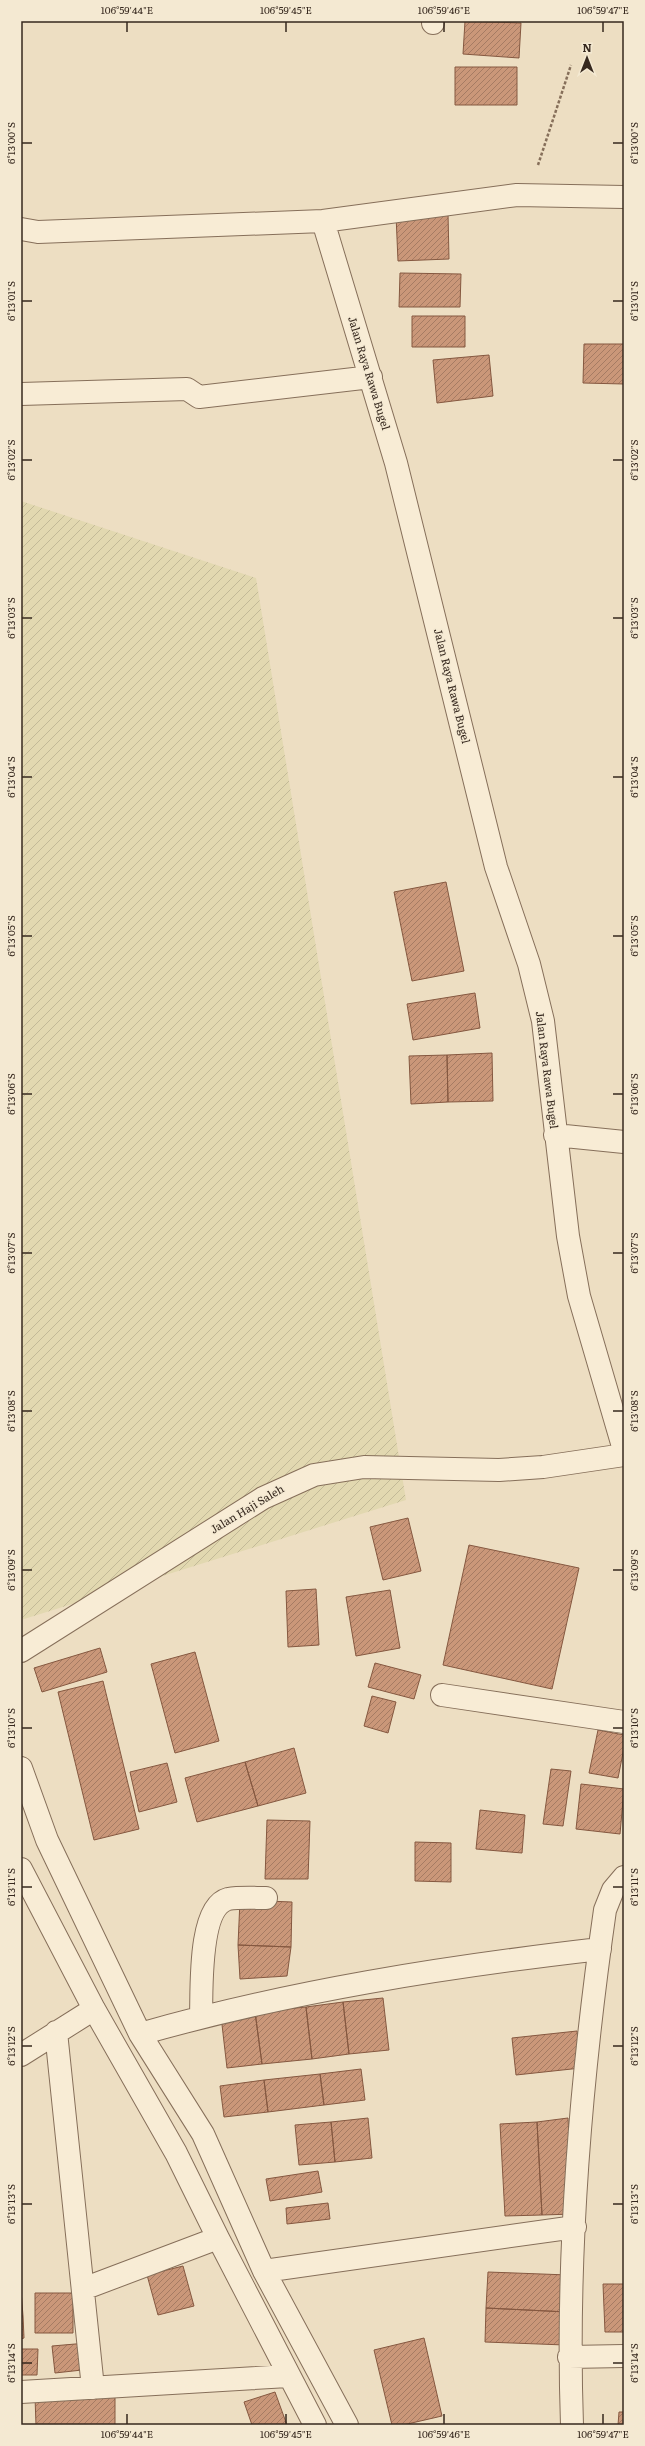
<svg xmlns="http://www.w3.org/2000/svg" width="645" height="2446" font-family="Literata,serif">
  <defs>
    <pattern id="farmland-furrows" width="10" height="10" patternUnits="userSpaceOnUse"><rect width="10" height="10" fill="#e2d8b0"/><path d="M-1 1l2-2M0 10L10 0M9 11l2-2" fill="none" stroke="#c2b997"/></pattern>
    <pattern id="building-hatch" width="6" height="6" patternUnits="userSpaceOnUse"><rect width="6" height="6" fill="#ca9779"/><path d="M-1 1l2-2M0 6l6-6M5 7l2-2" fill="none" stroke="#a57b63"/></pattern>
  </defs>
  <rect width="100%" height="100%" fill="#eddec2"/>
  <path fill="url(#farmland-furrows)" d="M21 501 256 578 406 1500 21 1620Z"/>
  <path fill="url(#building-hatch)" stroke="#855840" d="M465 21 521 23 519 58 463 54Z
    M455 67H517V105H455Z
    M448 213 449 259 398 261 396 215Z
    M400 273 461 274 460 307H399Z
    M412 316H465V347H412Z
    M584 344H624V384L583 383Z
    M489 355 493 396 437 403 433 360Z
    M446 882 464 971 412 981 394 892Z
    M475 993 480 1028 413 1040 407 1004Z
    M492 1053 493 1101 448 1102 447 1055Z
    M447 1055 448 1102 411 1104 409 1056Z
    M408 1518 421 1571 383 1580 370 1527Z
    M469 1545 579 1568 552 1689 443 1665Z
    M316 1589 319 1645 288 1647 286 1591Z
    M390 1590 400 1648 356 1656 346 1597Z
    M100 1648 107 1672 42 1692 34 1668Z
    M195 1652 219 1741 175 1753 151 1664Z
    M375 1663 421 1675 414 1699 368 1687Z
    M103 1681 139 1829 94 1840 58 1692Z
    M372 1696 396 1702 388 1733 364 1726Z
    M598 1730 624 1735V1748L618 1778 589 1773Z
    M294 1748 306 1793 258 1806 245 1762Z
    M245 1762 258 1806 197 1822 185 1778Z
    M167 1763 177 1802 139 1812 130 1772Z
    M551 1769 571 1771 563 1826 543 1824Z
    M581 1784 624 1789 620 1834 576 1829Z
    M480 1810 525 1815 522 1853 476 1849Z
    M267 1820 310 1821 308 1879H265Z
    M415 1842 451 1843V1882L415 1881Z
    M240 1900 292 1902 291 1947 238 1945Z
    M238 1945 291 1947 287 1976 240 1979Z
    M383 1998 389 2050 349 2054 343 2002Z
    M343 2002 349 2054 312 2059 306 2007Z
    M306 2007 312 2059 262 2064 255 2012Z
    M255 2012 262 2064 227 2068 221 2016Z
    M577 2031 581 2068 516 2075 512 2038Z
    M361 2069 365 2100 324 2105 320 2074Z
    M320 2074 324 2105 268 2112 264 2080Z
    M264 2080 268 2112 224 2117 220 2086Z
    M368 2118 372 2158 335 2162 331 2122Z
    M568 2118 573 2214 542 2215 537 2122Z
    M331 2122 335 2162 299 2165 295 2125Z
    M537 2122 542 2215 505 2216 500 2124Z
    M318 2171 322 2192 270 2201 266 2179Z
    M328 2203 330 2219 287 2224 286 2208Z
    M183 2266 194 2306 158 2315 147 2275Z
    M488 2272 568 2275 567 2312 486 2308Z
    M603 2284H624V2332H605Z
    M21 2290 23 2316H21Z
    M35 2293H73V2333H35Z
    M486 2308 567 2312 565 2345 485 2342Z
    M21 2316H23L24 2338 21 2339Z
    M424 2338 442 2416 403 2425H392L374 2350Z
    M87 2343 91 2369 55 2373 52 2346Z
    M21 2349H38L37 2375H21Z
    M275 2392 287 2425H252L244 2402Z
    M115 2395V2425H36L35 2397Z
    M619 2412H624V2425H618Z"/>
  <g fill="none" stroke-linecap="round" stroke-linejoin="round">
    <g stroke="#866f5a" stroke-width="24">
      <path id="minor" d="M433 23V21
        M323 221 396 463 496 867 529 964 543 1021 568 1236 579 1296 624 1450
        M21 229 38 232 323 221 517 195 624 197
        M21 394 187 389 199 397 371 377
        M555 1135 624 1142
        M21 1651 263 1498 314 1475 364 1467 499 1470 543 1467 624 1455
        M442 1695 624 1722
        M21 1768 47 1840 140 2034 203 2134 264 2271 347 2425
        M21 1869 94 2009 176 2153 218 2238 315 2425
        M201 2016C202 1990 198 1907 228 1899 240 1897 254 1898 266 1898
        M56 2032 93 2388
        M140 2034C291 1991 444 1967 600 1949
        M21 2055 94 2009
        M264 2271 575 2227
        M83 2289 218 2238
        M569 2357 624 2356
        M21 2392 288 2376
        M572 2425C566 2257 581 2077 605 1910L613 1890 624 1877"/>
    </g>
    <path stroke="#866f5a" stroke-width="2.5" stroke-dasharray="3 2" stroke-linecap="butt" d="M538 165 571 65"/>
    <use href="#minor" stroke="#f8ecd5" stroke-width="22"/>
  </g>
  <path fill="none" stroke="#36281e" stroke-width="1.5" d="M127 22V32M286 22V32M444 22V32M603 22V32M22 143H32M613 143H623M22 301H32M613 301H623M22 460H32M613 460H623M22 618H32M613 618H623M22 777H32M613 777H623M22 936H32M613 936H623M22 1094H32M613 1094H623M22 1253H32M613 1253H623M22 1411H32M613 1411H623M22 1570H32M613 1570H623M22 1728H32M613 1728H623M22 1887H32M613 1887H623M22 2046H32M613 2046H623M22 2204H32M613 2204H623M22 2363H32M613 2363H623M127 2414V2424M286 2414V2424M444 2414V2424M603 2414V2424"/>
  <g text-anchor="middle" stroke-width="3" stroke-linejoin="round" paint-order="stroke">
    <g font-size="11" fill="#36281e" stroke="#f4e9d2">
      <text transform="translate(369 373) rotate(73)" y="4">Jalan Raya Rawa Bugel</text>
      <text transform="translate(452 686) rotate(76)" y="4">Jalan Raya Rawa Bugel</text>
      <text transform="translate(547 1070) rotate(83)" y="4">Jalan Raya Rawa Bugel</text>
      <text transform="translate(247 1509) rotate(-31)" y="4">Jalan Haji Saleh</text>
    </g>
  </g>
  <rect width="645" height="2446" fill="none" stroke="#f4e9d2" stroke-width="44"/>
  <g transform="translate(587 58)" stroke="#f4e9d2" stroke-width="3" paint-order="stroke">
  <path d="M0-3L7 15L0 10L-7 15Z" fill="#36281e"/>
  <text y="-6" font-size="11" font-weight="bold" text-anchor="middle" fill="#36281e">N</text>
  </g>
  <rect x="22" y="22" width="601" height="2402" fill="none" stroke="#36281e" stroke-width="1.5"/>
  <g font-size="10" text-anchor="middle" fill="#36281e">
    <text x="127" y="14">106°59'44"E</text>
    <text x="286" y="14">106°59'45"E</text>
    <text x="444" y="14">106°59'46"E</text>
    <text x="603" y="14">106°59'47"E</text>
    <text transform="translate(11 143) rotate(-90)" y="4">6°13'00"S</text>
    <text transform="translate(634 143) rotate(-90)" y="4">6°13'00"S</text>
    <text transform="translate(11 301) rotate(-90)" y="4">6°13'01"S</text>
    <text transform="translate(634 301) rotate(-90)" y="4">6°13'01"S</text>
    <text transform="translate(11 460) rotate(-90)" y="4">6°13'02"S</text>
    <text transform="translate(634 460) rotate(-90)" y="4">6°13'02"S</text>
    <text transform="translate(11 618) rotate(-90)" y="4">6°13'03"S</text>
    <text transform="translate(634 618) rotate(-90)" y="4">6°13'03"S</text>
    <text transform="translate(11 777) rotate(-90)" y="4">6°13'04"S</text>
    <text transform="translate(634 777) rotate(-90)" y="4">6°13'04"S</text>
    <text transform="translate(11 936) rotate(-90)" y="4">6°13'05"S</text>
    <text transform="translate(634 936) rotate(-90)" y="4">6°13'05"S</text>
    <text transform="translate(11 1094) rotate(-90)" y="4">6°13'06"S</text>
    <text transform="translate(634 1094) rotate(-90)" y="4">6°13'06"S</text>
    <text transform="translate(11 1253) rotate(-90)" y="4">6°13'07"S</text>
    <text transform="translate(634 1253) rotate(-90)" y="4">6°13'07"S</text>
    <text transform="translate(11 1411) rotate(-90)" y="4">6°13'08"S</text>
    <text transform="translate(634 1411) rotate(-90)" y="4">6°13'08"S</text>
    <text transform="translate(11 1570) rotate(-90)" y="4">6°13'09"S</text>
    <text transform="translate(634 1570) rotate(-90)" y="4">6°13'09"S</text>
    <text transform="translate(11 1728) rotate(-90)" y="4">6°13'10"S</text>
    <text transform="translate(634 1728) rotate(-90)" y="4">6°13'10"S</text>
    <text transform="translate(11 1887) rotate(-90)" y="4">6°13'11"S</text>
    <text transform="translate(634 1887) rotate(-90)" y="4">6°13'11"S</text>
    <text transform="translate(11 2046) rotate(-90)" y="4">6°13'12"S</text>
    <text transform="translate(634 2046) rotate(-90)" y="4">6°13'12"S</text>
    <text transform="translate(11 2204) rotate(-90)" y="4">6°13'13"S</text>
    <text transform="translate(634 2204) rotate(-90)" y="4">6°13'13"S</text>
    <text transform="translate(11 2363) rotate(-90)" y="4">6°13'14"S</text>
    <text transform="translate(634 2363) rotate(-90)" y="4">6°13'14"S</text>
    <text x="127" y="2438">106°59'44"E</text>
    <text x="286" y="2438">106°59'45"E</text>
    <text x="444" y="2438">106°59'46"E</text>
    <text x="603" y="2438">106°59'47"E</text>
  </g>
</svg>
